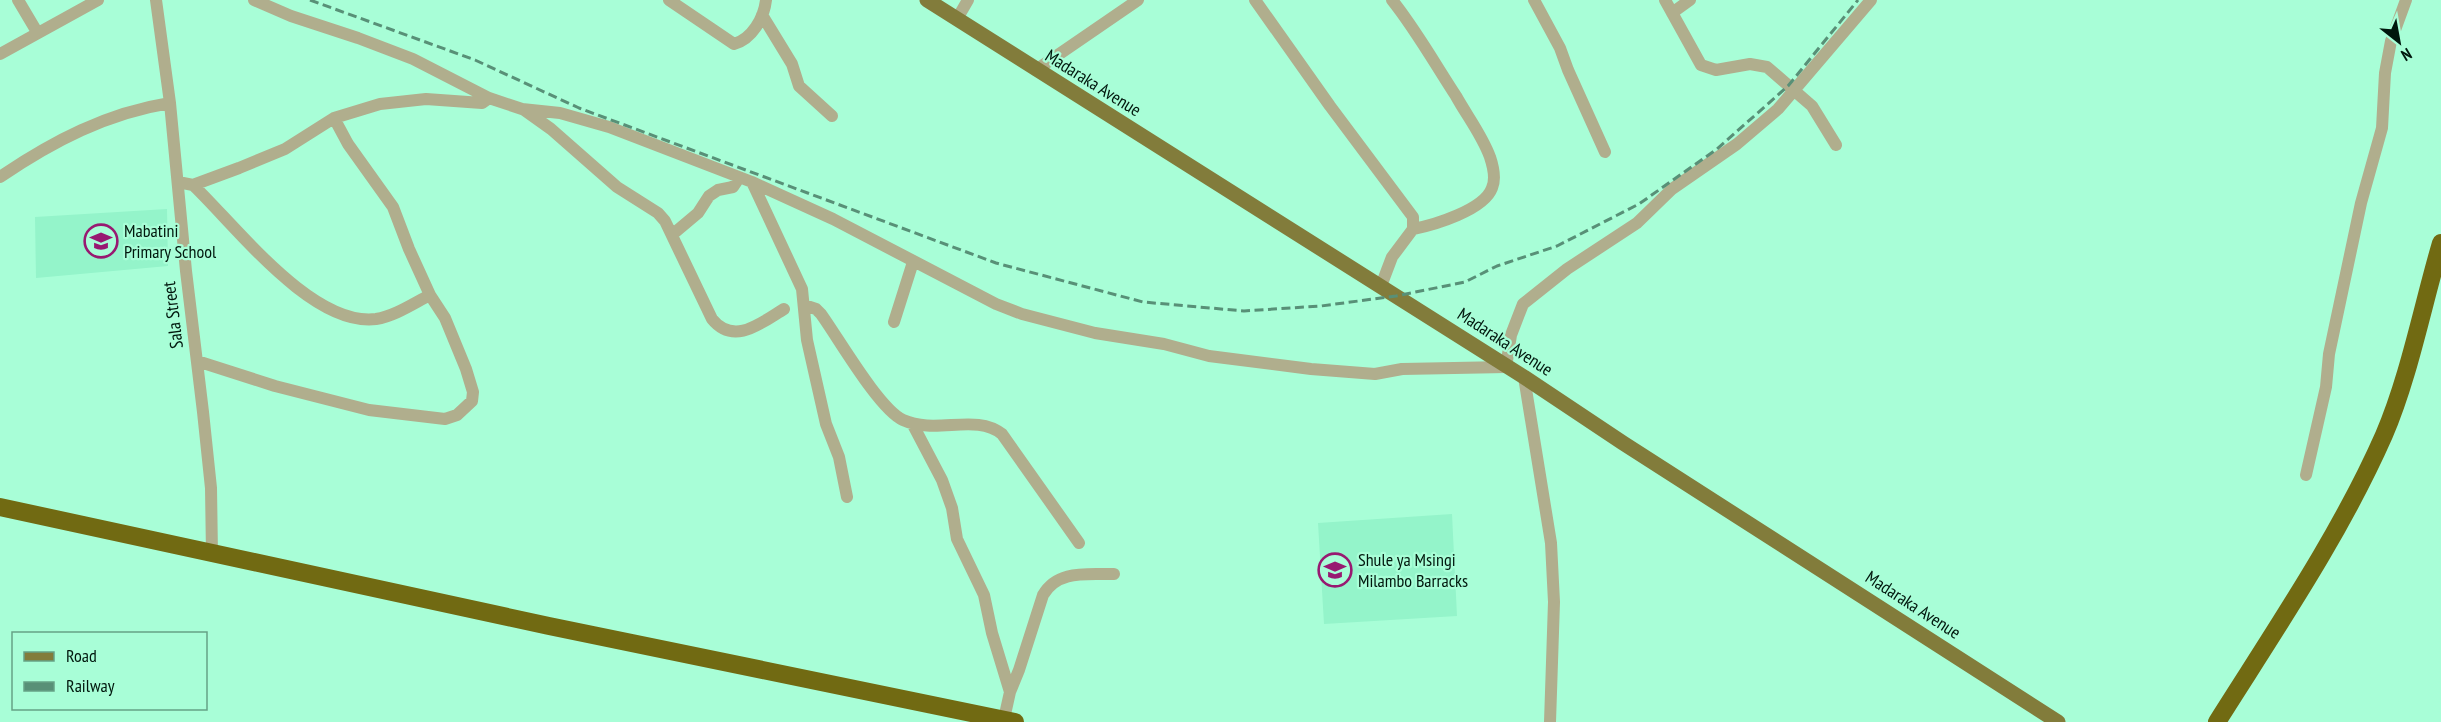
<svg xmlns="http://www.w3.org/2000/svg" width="2441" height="722" font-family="'PT Sans Narrow',sans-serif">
  <rect width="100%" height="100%" fill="#a8fed7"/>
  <path fill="#94f4ca" d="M167 209 168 266 36 278 35 217Z
    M1452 514 1457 616 1324 624 1318 523Z"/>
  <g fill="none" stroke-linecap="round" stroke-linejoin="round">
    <path stroke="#b0ae8d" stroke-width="12" d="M18 0 37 32
      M156 0 170 103 186 271 203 412 211 488 212 554
      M254 0 291 16 358 38 413 59 489 98 522 109 560 113 609 127 752 182 833 219 996 304 1022 314 1095 333 1164 344 1209 356 1311 369 1375 374 1402 369 1506 367 1511 335 1523 304 1567 269 1637 223 1672 189 1737 144 1778 109 1871 0
      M669 0 734 44C752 39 764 18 766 0
      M1255 0 1330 106 1413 217V229L1392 257 1381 286
      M1392 0C1416 30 1435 64 1456 96 1467 116 1482 135 1490 157 1493 166 1496 179 1492 188 1484 210 1434 225 1413 229
      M1534 0 1560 48 1568 70 1605 152
      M1665 0 1701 65 1716 70 1750 64 1767 67 1812 106 1836 145
      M1672 13 1690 0
      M762 15 792 64 799 86 832 116
      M957 19 968 0
      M0 54 98 0
      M1036 70 1138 0
      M523 109 551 129 617 187 658 213 665 221 712 319C734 346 761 323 784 309
      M0 177C53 141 107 113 170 103
      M178 182 193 185 239 168 285 149 334 118 380 104 426 99 482 103 489 98
      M752 182 802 289 807 340 826 424 839 457 847 497
      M193 185C236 226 312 327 376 319 395 316 414 303 430 295
      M673 234 698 213 709 196 718 190 733 187 739 178
      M804 305 816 309 821 314C839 339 879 409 903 420 936 435 976 413 1002 434L1079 543
      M894 322 913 262
      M197 361 275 386 369 410 445 419 457 415 472 401 473 392 466 369 445 318 430 295 409 249 393 207 348 144 334 118
      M1524 377 1551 543 1554 602 1550 722
      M912 423 942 480 952 508 957 539 984 595 992 633 1010 692 1004 719
      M2306 475 2326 387 2329 354 2361 203 2382 128 2385 73 2391 41 2406 0
      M1010 692 1019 670 1043 595C1058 569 1088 575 1114 574"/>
    <path stroke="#827c3b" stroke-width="15" d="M927 0 1524 377 1623 443 2058 722"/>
    <path stroke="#716a12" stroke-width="18" d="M0 507 549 626 1015 722
      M2217 722C2275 630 2340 535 2384 435 2409 377 2423 304 2441 243"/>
    <path stroke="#589077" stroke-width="3" stroke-dasharray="9 4.5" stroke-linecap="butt" d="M310 0 475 60 579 108 996 263 1143 302 1244 311 1321 306 1396 296 1465 282 1497 266 1557 246 1639 204 1717 149 1788 86 1858 0"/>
  </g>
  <defs>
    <g id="school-ring" transform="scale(1.725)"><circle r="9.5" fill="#a8fed7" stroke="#981971" stroke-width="1.5"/><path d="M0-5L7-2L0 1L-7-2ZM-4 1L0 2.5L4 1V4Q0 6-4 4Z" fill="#981971"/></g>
  </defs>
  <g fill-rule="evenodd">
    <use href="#school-ring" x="101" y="241"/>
    <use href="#school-ring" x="1335" y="570"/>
  </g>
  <g text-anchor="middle" stroke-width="4.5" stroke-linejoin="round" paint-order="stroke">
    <g font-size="18" fill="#00170d" stroke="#a8fed7">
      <text transform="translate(1093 83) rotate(32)" y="6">Madaraka Avenue</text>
      <text transform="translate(173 315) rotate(-97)" y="6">Sala Street</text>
      <text transform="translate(1505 342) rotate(33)" y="6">Madaraka Avenue</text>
      <text transform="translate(1913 605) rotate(33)" y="6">Madaraka Avenue</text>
    </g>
    <g font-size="18" fill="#00170d" stroke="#a8fed7" text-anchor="start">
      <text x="124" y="237">Mabatini<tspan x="124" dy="21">Primary School</tspan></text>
      <text x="1358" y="566">Shule ya Msingi<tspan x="1358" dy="21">Milambo Barracks</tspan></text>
    </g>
  </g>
  <rect x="12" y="632" width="195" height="78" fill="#a8fed7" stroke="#65a286" stroke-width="1.5"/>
  <rect x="24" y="652" width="30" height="9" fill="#827c3b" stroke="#65a286" stroke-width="1.5"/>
  <text x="66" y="662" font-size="18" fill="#00170d">Road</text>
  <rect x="24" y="682" width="30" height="9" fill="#589077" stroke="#65a286" stroke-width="1.5"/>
  <text x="66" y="692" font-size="18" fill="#00170d">Railway</text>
  <g transform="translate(2399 42) rotate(149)" stroke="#a8fed7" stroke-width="4.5" paint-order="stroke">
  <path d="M0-4.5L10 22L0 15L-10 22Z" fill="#00170d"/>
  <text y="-9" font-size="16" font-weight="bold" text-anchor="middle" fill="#00170d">N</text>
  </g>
</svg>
